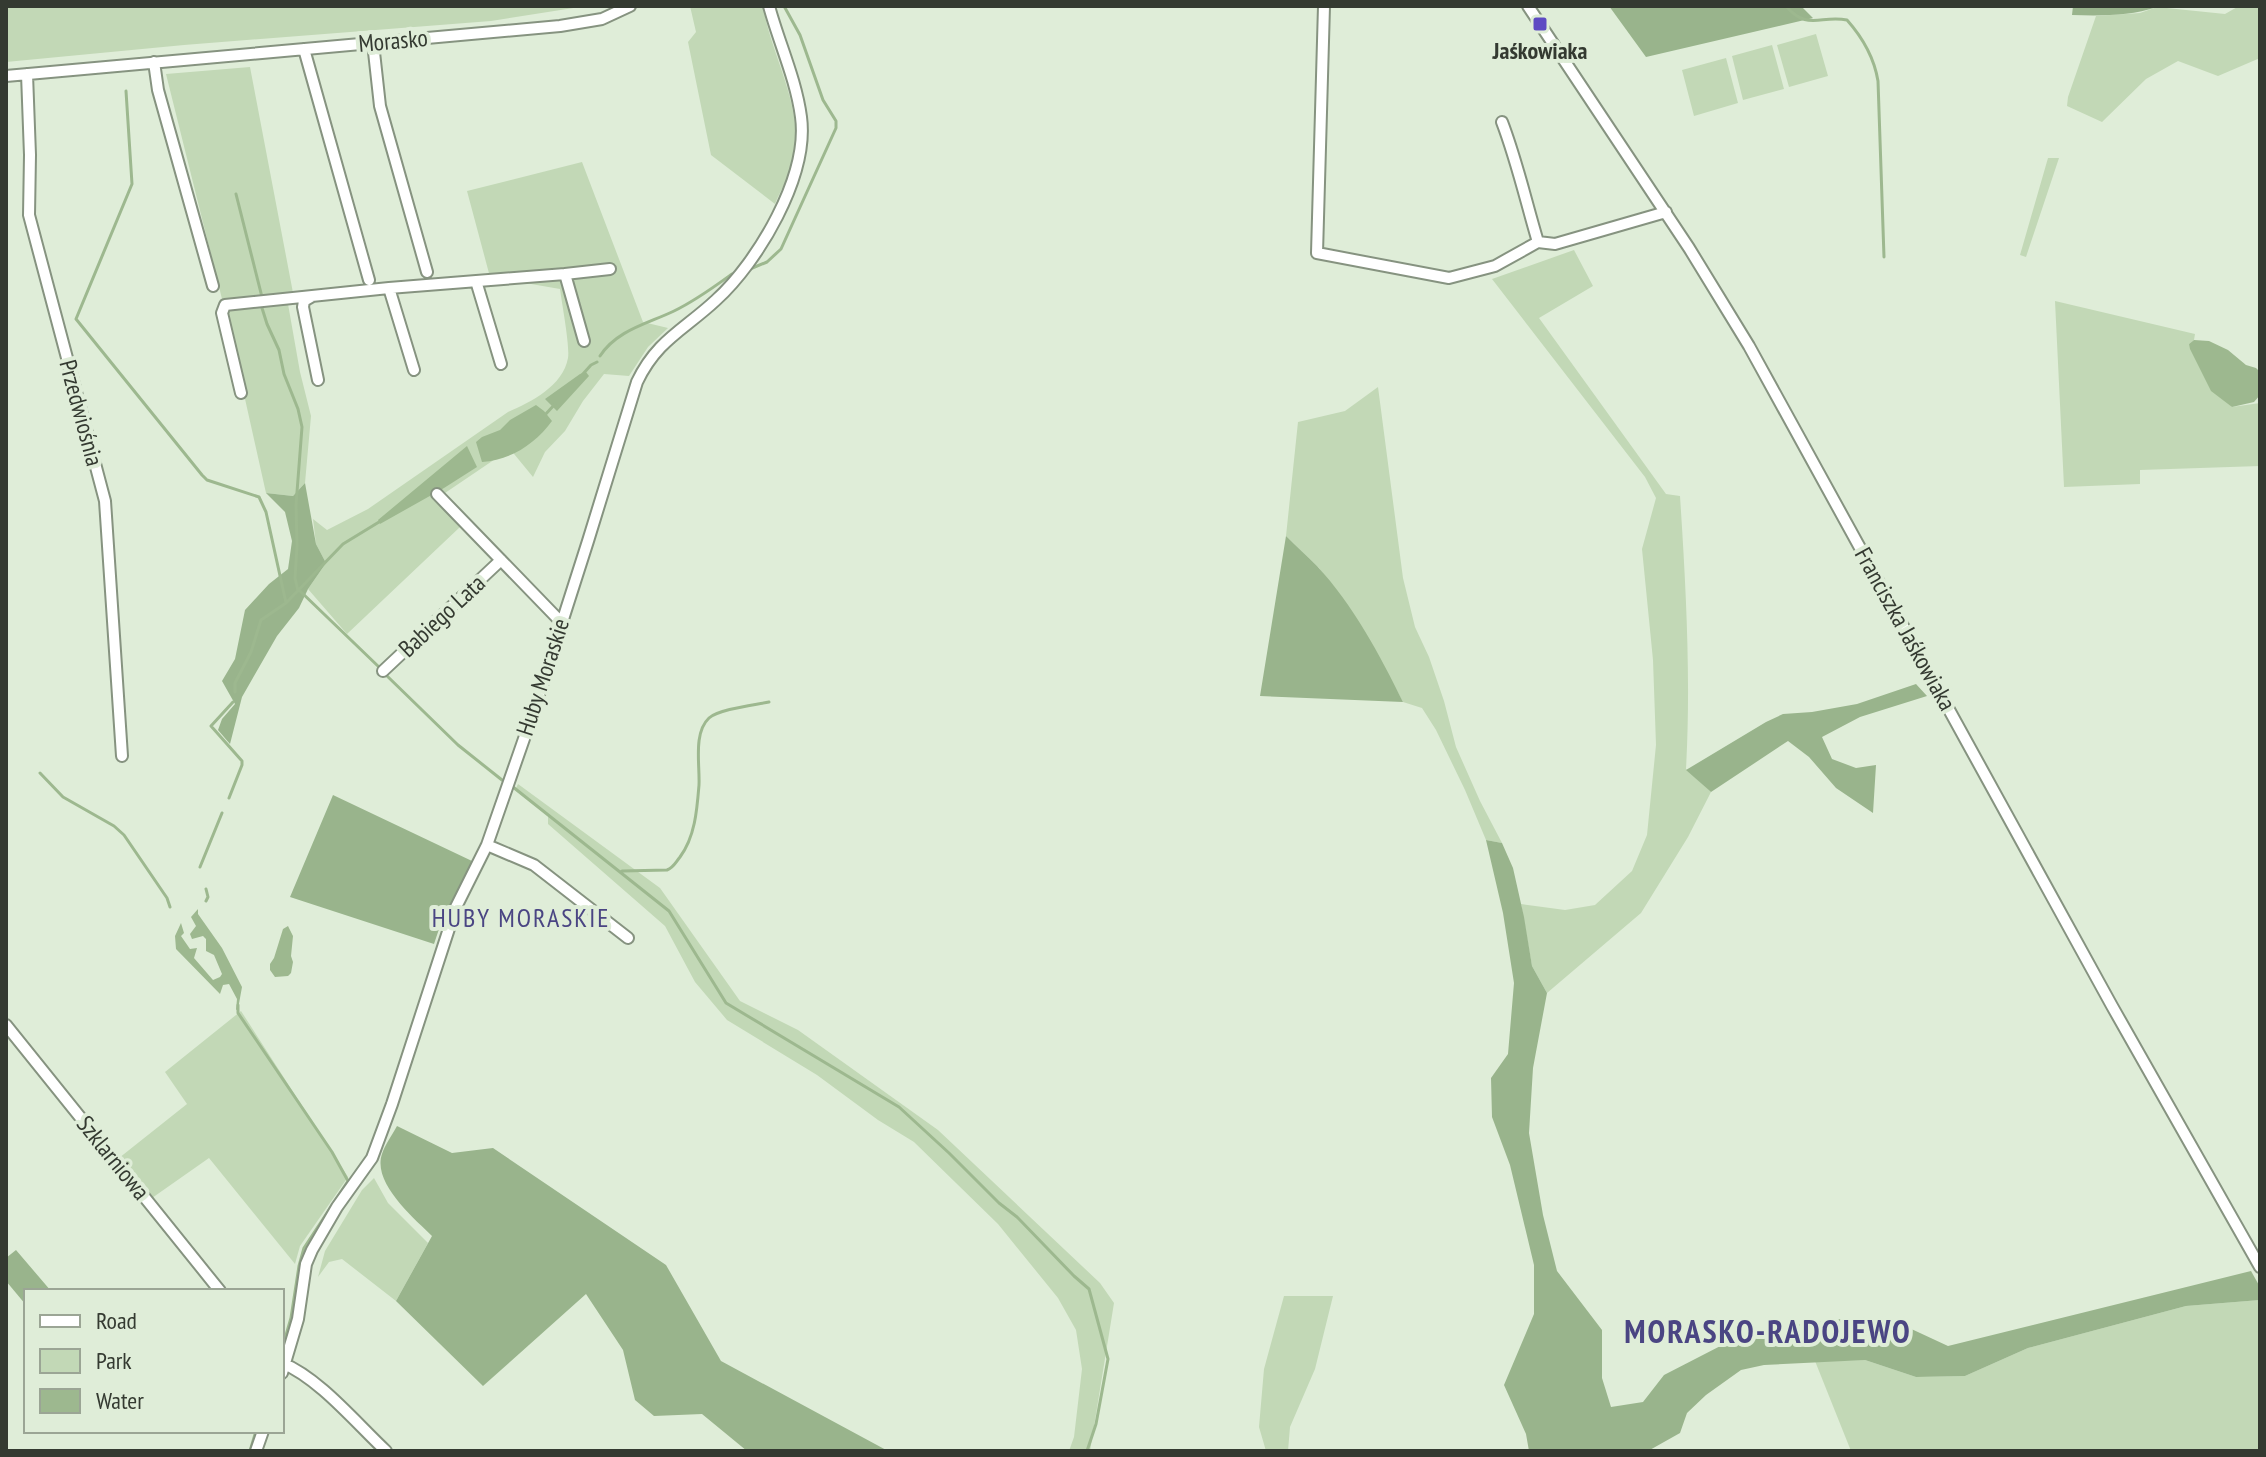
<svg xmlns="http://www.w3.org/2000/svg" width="2266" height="1457" font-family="'PT Sans Narrow',sans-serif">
  <rect width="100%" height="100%" fill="#dfedd8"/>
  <path fill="#c2d8b6" d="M6 6 505 7 586 6 491 21 184 45 6 62Z
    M690 6H763C771 56 804 106 794 158 792 173 781 189 775 204L711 155 688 42 696 32Z
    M2239 6H2260V58L2218 76 2178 61 2146 79 2102 122 2067 106 2068 97 2096 16 2140 13 2157 7 2225 14Z
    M1816 34 1828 76 1789 87 1777 45Z
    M1772 45 1784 89 1743 100 1732 56Z
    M1726 58 1738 103 1694 116 1682 70Z
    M250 67 294 298 288 304 300 372 311 416 305 483 293 496 266 493 229 327 166 74Z
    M2048 158H2059L2026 257 2020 255Z
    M582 162 643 322 668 328 648 347 629 376 604 374 583 401 565 431 545 452 533 477 510 449 445 493 433 497 460 527 347 634 308 589 326 563 316 544 313 519 327 530 368 509 508 412C531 402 563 386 568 358 570 346 562 304 560 289L490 277 467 191Z
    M1574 250 1593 286 1539 318 1666 494 1680 496C1686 588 1691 678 1686 769L1711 792 1688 837 1641 913 1547 993 1532 966 1521 904 1565 910 1595 905 1632 871 1647 835 1656 745 1653 660 1642 549 1656 498 1645 477 1492 279Z
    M2055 301 2195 334 2194 340 2189 344 2232 407 2260 403V466L2140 470V484L2064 487Z
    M1378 387 1403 578 1415 627 1429 657 1444 701 1456 747 1480 801 1502 843 1486 840 1465 790 1436 730 1422 708 1403 702 1354 615 1319 568 1286 536 1298 422 1345 411Z
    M518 784 660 888 740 1001 798 1030 938 1130 1100 1283 1114 1303 1090 1451H1069L1074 1437 1082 1369 1076 1330 1058 1298 998 1224 914 1142 878 1120 817 1075 727 1020 695 982 665 926 548 824V816L515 790Z
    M241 1011 348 1177 300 1246 295 1264 209 1158 152 1198 119 1158 187 1104 165 1072Z
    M374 1178 388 1203 428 1243 396 1301 342 1259 329 1262 318 1277 325 1251 362 1190Z
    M1284 1296H1333L1315 1369 1290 1427 1288 1451H1266L1259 1427 1264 1369Z
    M2260 1300V1451H1851L1815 1361 1865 1360 1916 1377 1965 1376 2028 1348 2186 1306Z"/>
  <path fill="#99b48c" d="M1609 6H1801L1813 18 1646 57Z
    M2073 6H2155L2157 7C2130 16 2101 16 2072 15Z
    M305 483 316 544 326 563 308 589 299 608 277 636 242 697 230 744 218 730 222 719 235 704 222 681 235 659 245 610 269 584 288 569 292 541 285 512 266 493 293 496Z
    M1286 536C1296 546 1307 556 1317 566 1353 605 1380 655 1403 702L1260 696Z
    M1916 684 1927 696 1860 717 1822 737 1832 759 1856 768 1876 765 1873 813 1836 788 1809 757 1788 741 1711 792 1686 770 1766 722 1783 714 1812 712 1857 704Z
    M333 795 472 861 440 926 434 944 290 897Z
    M1486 840 1502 843 1513 868 1524 917 1532 966 1547 993 1533 1068 1529 1133 1543 1215 1557 1271 1602 1330V1378L1611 1407 1643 1402 1664 1375 1732 1340 1795 1325 1849 1318 1892 1320 1948 1346 2251 1271 2260 1287V1300L2186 1306 2028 1348 1965 1376 1916 1377 1865 1360 1764 1365 1741 1370 1706 1395 1687 1413 1680 1433 1648 1451H1529L1526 1434 1504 1385 1534 1314V1265L1510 1165 1492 1117 1491 1078 1508 1054 1514 983 1503 913Z
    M397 1126 452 1153 493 1148 666 1265 721 1361 888 1451H747L702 1414 654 1416 635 1400 623 1350 586 1294 483 1386 396 1301 432 1236C414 1218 372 1183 382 1154 385 1145 392 1135 397 1126Z
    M16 1250 51 1291H26V1305L6 1281V1258Z"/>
  <path fill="#9db88f" d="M2194 340 2209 341 2228 350 2246 365 2256 368 2260 372V395L2254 402 2232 407 2211 391 2190 349 2189 344Z
    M586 372 589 376 557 411 545 399 580 374Z
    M536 405 544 411 552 421C535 444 511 460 482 462L476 442 482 437 500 430 510 420Z
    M467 446 477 467 444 488 380 524 378 520Z
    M198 909V914L222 948 242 987 238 1009 236 1010 237 999 229 984 223 985 220 994 176 949 175 936 181 923 184 933 181 936 190 949 197 948 194 958 213 980 220 977 222 974 214 955 206 951V939L203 936 192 939 190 934 196 926 191 917Z
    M288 926 293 936 291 956 293 962 291 973 288 976 275 977 270 970V964L274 958 283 929Z"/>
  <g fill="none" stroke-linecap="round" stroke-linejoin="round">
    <path stroke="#9db88f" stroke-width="3" d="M1786 6C1807 31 1820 15 1847 20 1863 38 1874 57 1878 81L1884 257
      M126 91 132 184 76 319 202 475 207 480 259 497 266 512 286 603
      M236 194 262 297
      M750 269 767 262 781 249 836 128V121L823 100 800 35 784 6
      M262 308 267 324 279 350 284 374 298 409 302 427 296 505 297 546 295 578 298 591
      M600 356C617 330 647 324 674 311 695 301 714 287 732 274
      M582 375 591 365 597 362
      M544 416 555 404
      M299 590 380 668
      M385 674 458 745 502 780
      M235 692V683L251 652 261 620 286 603 343 544 379 522
      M40 773 63 797 114 826 124 835 167 898 170 907
      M513 787 669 911 726 1003 899 1107 949 1153 999 1203 1017 1217 1074 1276 1089 1289 1108 1359 1096 1424 1087 1451
      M229 798 242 765V761L211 726 233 702
      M200 867 222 813
      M622 871 667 870C674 867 675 863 680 857 695 837 697 810 699 785 700 765 693 733 709 718 719 709 755 705 769 702
      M206 901 208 897 206 889
      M238 1005V1013L332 1152 348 1181 304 1248 299 1266 291 1318 282 1349
      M250 1451 256 1431"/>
    <g stroke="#869380" stroke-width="14">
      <path id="minor" d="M1324 6 1317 253 1449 278 1495 266 1538 242 1555 244 1666 212
        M1528 6 1689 248 1749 346 2112 1006 2260 1267
        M373 43 380 106 427 272
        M304 49 369 280
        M154 62 158 90 213 286
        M27 74 30 155 29 215 105 501 122 756
        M6 76 560 26 602 19 630 6
        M1502 122C1517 161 1526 202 1538 242
        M565 274 610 269
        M476 281 501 364
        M389 288 414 370
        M311 297 304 301 303 307 318 380
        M241 393 222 313 225 305 389 288 565 274 584 341
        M437 494 561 622
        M383 671 501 560
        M487 845 534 865 628 938
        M6 1025 220 1291
        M282 1363C319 1378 356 1423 386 1451
        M282 1373 298 1319 306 1264 312 1250 337 1207 372 1158 392 1104 456 907 487 845 534 710 588 541 637 382C657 340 684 330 716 300 758 262 809 176 801 117 796 79 779 43 769 6
        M256 1451 263 1431"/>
    </g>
    <use href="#minor" stroke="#fff" stroke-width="10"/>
  </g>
  <rect fill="#5e4ac3" stroke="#dfedd8" stroke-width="3" x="1532" y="16" width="16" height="16" rx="4"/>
  <g text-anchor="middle" stroke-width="8" stroke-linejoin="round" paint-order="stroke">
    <g font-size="24" fill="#343a31" stroke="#dfedd8">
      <text transform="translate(393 41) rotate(-5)" y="8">Morasko</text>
      <text transform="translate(81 413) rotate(75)" y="8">Przedwiośnia</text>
      <text transform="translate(442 616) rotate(-43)" y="8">Babiego Lata</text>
      <text transform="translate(1905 629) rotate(61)" y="8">Franciszka Jaśkowiaka</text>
      <text transform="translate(543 677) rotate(-72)" y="8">Huby Moraskie</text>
      <text transform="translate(113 1158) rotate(51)" y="8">Szklarniowa</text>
    </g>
    <g font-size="24" font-weight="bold" fill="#343a31" stroke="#dfedd8">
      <text x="1540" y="59">Jaśkowiaka</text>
    </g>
    <g font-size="26" letter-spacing="2" fill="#4a4583" stroke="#dfedd8">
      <text x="521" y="927">HUBY MORASKIE</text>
    </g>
    <g font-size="32" font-weight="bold" letter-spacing="2" fill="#4a4583" stroke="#dfedd8">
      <text x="1768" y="1343">MORASKO-RADOJEWO</text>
    </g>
  </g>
  <rect width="2266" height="1457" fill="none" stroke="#343a31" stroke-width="16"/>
  <rect x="24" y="1289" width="260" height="144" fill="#dfedd8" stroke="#9ba595" stroke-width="2"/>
  <rect x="40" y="1315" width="40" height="12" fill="#ffffff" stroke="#9ba595" stroke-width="2"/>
  <text x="96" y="1329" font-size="24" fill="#343a31">Road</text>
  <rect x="40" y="1349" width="40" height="24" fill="#c2d8b6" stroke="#9ba595" stroke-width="2"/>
  <text x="96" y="1369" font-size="24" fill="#343a31">Park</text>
  <rect x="40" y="1389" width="40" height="24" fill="#9db88f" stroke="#9ba595" stroke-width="2"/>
  <text x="96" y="1409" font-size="24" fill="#343a31">Water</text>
</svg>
